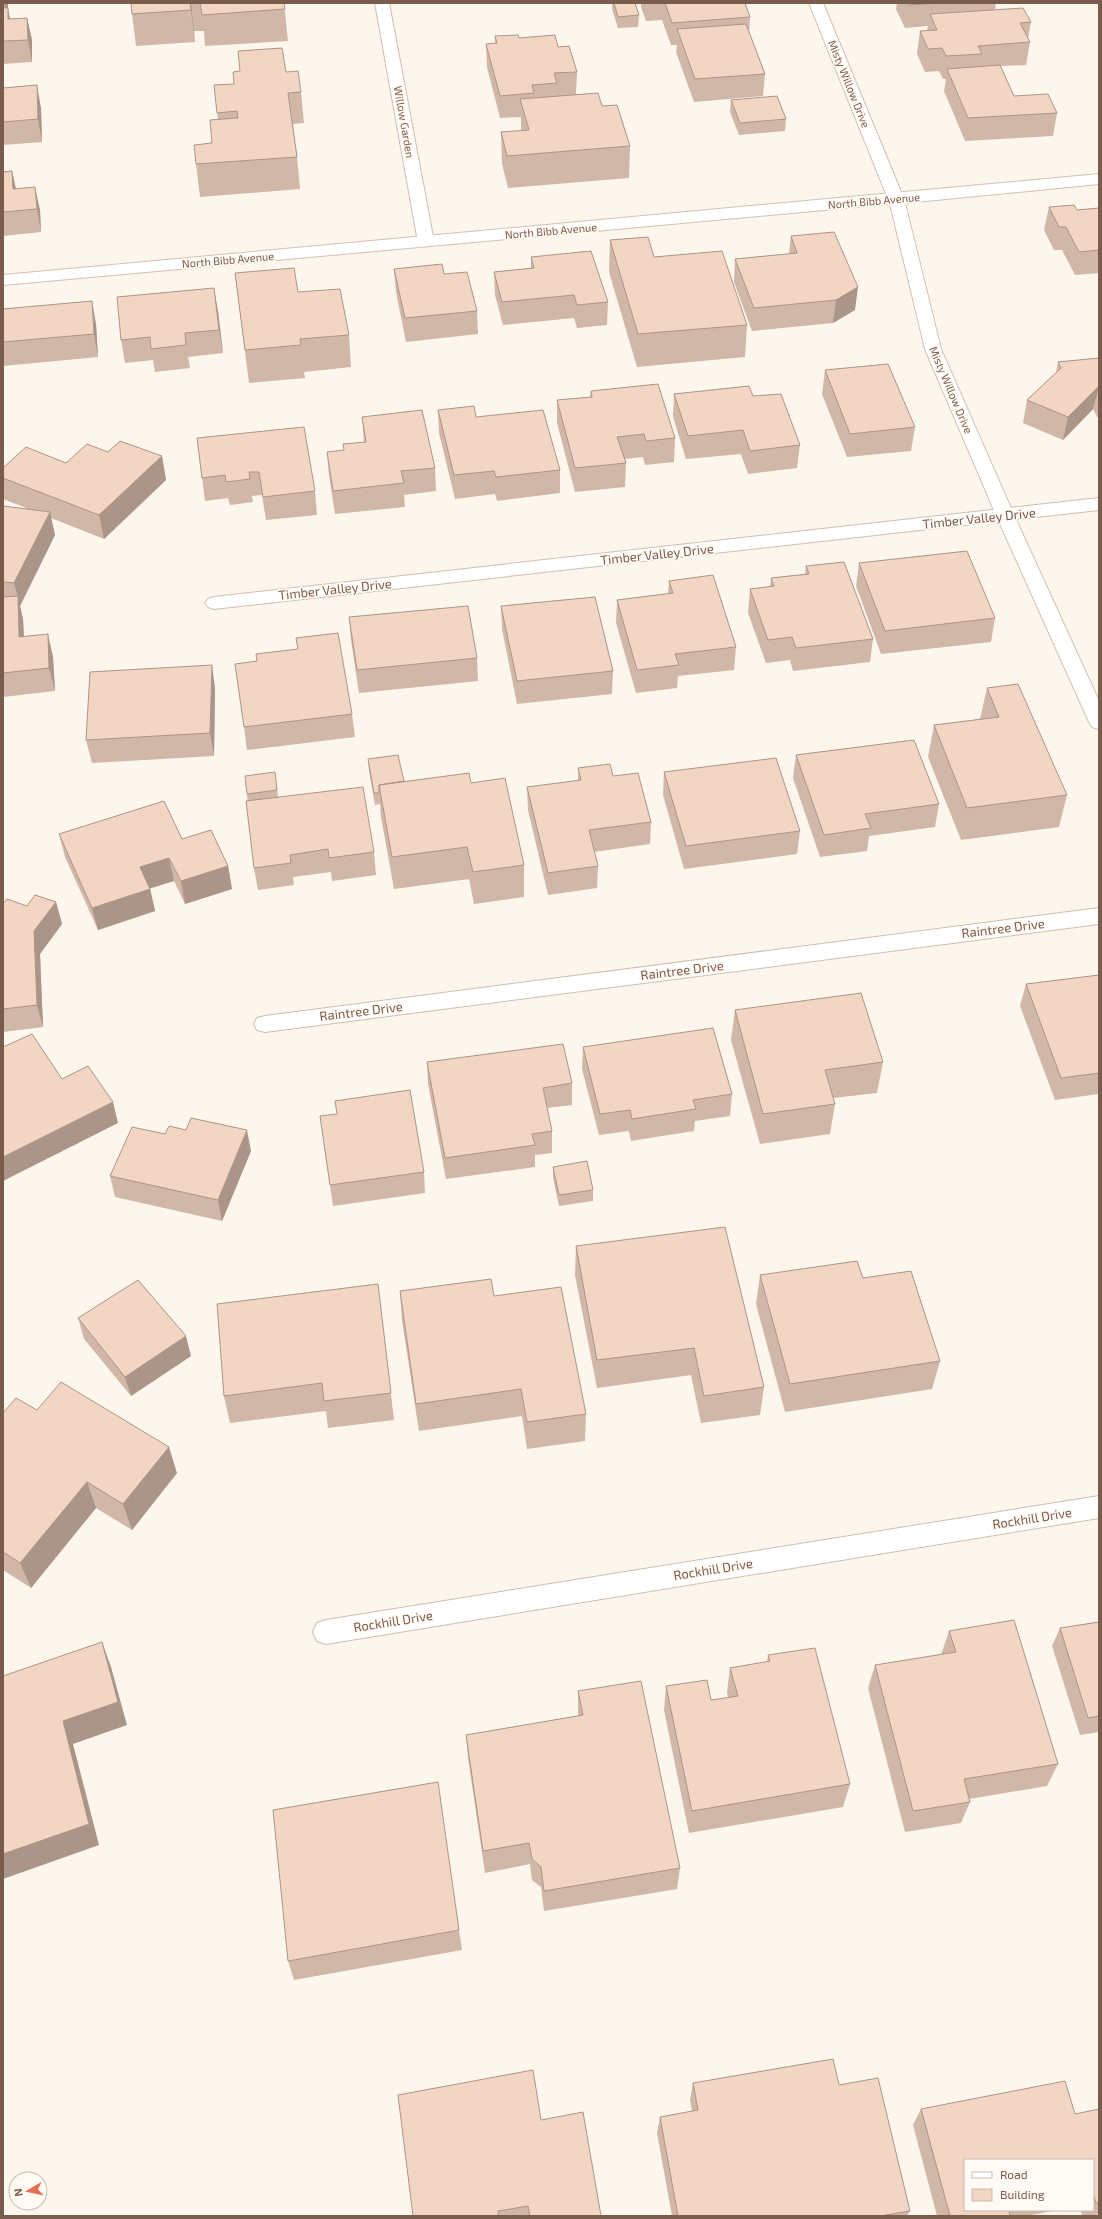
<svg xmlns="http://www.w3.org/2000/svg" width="1102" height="2219" font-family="'Exo 2',sans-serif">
  <rect width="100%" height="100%" fill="#fdf6ec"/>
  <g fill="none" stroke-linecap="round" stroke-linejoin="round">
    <g stroke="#d1beb0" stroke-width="2">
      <path id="street" d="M375 3H389L434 242 432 245H420L418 242Z
        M809 3H823L904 199 901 202H891L888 199Z
        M1099 498V510L214 609 208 607 205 603 208 599 214 597Z
        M1099 908V924L265 1032 257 1030 254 1024 257 1018 265 1016Z
        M1099 1496V1518L326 1644 317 1641 313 1632 317 1623 326 1620Z"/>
    </g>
    <g stroke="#d6c0b0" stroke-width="2">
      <path id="secondary" d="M1099 174V184L905 203 941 349 1014 515 1099 701V729L1092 727 1089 722 996 515 925 349 890 204 3 285V275Z"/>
    </g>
    <use href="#street" fill="#fff" fill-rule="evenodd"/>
    <use href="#secondary" fill="#fff" fill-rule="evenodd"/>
  </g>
  <path fill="#d1b7a8" d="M3 3H8V9L10 19 27 18 32 40V62L3 64Z
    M131 3H284L288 41 205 46 204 31H194L195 42 136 46 132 14Z
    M612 3H635L639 15 638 27 618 28 612 9Z
    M641 3H745L750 17 749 33 765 74 763 96 694 102 676 52 677 45H671L662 20 646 21 641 7Z
    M897 3H996L995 10 1031 22 1028 38 1030 42 1026 65 1000 66 1014 96 1057 113 1053 136 965 141 944 91 946 79H943L939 71 925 72 917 54 920 31H927L928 26 905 28 896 9Z
    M495 36 519 38 558 47 577 72 576 94 602 106 630 146 629 178 508 188 502 164 501 132 521 131V117L500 118 487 67 486 44H495Z
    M286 72 301 92 304 123 293 124 297 157 300 189 200 197 196 164 212 143 218 120 214 85 234 84Z
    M3 88 41 108 42 142 3 145Z
    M731 100 786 119 785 131 739 135 730 112Z
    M12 171 16 189 40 210 41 232 3 236V172Z
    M1049 207 1077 210 1099 208V273L1075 275 1062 250H1054L1044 230Z
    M791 236 855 310 833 323 752 331 734 282 735 259 789 254Z
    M610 240 747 325 745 357 637 367 609 272Z
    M531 257 608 302 607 325 577 328 574 318 503 325 495 295 494 272 531 268Z
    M394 269 444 274 477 311 478 334 406 342 396 292Z
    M235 273 298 292 349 335 351 367 304 372 305 378 249 383Z
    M3 309 96 324 98 357 3 366Z
    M218 311 223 353 188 357 190 368 155 372 153 360 125 363 121 340Z
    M1099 358V420L1093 409 1063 440 1023 423 1027 400 1056 373 1058 362Z
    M825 370 915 427 911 451 847 457 822 394Z
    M591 391 675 438 674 462 645 465 643 457 624 459 626 463 625 487 575 492 557 423V400L590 397Z
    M674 394 753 396 800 445 797 468 748 474 741 454 686 459 673 417Z
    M438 410 476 417 560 470V493L497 501 495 494 455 499 439 433Z
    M362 417 435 468 436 491 404 495 405 507 335 514 329 475 327 452 344 450 343 444 364 442Z
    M197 438 315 491 317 515 266 520 262 495 252 496 253 502 230 505 228 498 205 501Z
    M108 452 162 456 166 480 104 539 51 518 55 535 20 606 23 619 24 637 53 657 55 691 3 697V506L29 509 3 499V468L66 463Z
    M859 563 995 618 991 642 881 654 856 586Z
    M806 566 873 639 870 662 793 671 790 660 766 663 748 613 750 589 770 587 771 578 805 574Z
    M669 581 736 647 734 670 678 676 677 688 636 693 616 623 617 600 668 594Z
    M501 606 613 671 612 694 517 704 502 629Z
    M349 617 477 658 478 681 359 693 351 640Z
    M215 688 214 756 92 763 86 740Z
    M987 688 1067 795 1059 827 961 840 928 757 934 725 980 719Z
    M352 714 355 737 247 750 244 727Z
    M796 755 939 804 935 827 869 836 867 851 820 857 793 778Z
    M368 759 404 781 471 783 524 865V897L474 904 469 879 394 889 381 817 380 804 375 805 369 771Z
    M578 768 613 776 651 822 650 844 594 852 598 866 597 888 548 895 528 810 527 787 578 781Z
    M275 772 278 797 374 852 376 875 332 881 331 872 293 877 294 885 258 890 254 868 247 794Z
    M664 772 800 831 797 854 684 869 663 795Z
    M59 834 182 839 228 866 232 889 185 904 174 881 150 888 155 911 98 930 65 857Z
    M56 902 62 924 40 954 43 1027 3 1032V904L27 906Z
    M1099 975V1094L1055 1100 1020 1006 1026 984Z
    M735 1010 883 1062 877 1093 833 1098 835 1104 830 1134 760 1144 731 1040Z
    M583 1047 732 1094 730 1116 695 1121 694 1131 631 1141 629 1131 599 1135 582 1069Z
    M427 1062 572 1083V1105L547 1108 552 1131V1153L535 1155V1167L446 1179 428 1084Z
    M320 1116 424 1172 425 1193 333 1206Z
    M251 1151 222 1221 115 1197 110 1176Z
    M553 1167 593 1190V1201L559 1206 553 1178Z
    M576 1246 764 1387 760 1415 701 1423 691 1375 597 1388 575 1275Z
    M760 1275 863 1278 940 1361 932 1389 785 1412 756 1304Z
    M378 1284 394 1420 328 1428 326 1411 230 1423 224 1396Z
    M400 1291 494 1296 586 1414 585 1441 527 1449 522 1416 419 1431 402 1320Z
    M78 1318 191 1356 131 1396 84 1339Z
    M37 1410 177 1473 132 1530 96 1508 31 1588 3 1570V1413Z
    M1099 1622V1732L1080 1735 1052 1646 1060 1628Z
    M949 1631 1058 1764 1047 1786 969 1799 970 1802 961 1823 905 1832 868 1688 875 1665 941 1655Z
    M768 1655 850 1784 843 1807 689 1833 664 1710 666 1686 711 1700 728 1698 727 1692 730 1668 767 1662Z
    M578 1691 680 1868 677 1889 544 1911 541 1887 532 1880 530 1864 485 1873 468 1758 466 1735 578 1716Z
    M459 1930 462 1950 294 1980 288 1961Z
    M693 2083 839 2085 910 2211 907 2216H672L657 2133 660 2117 692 2111 690 2100Z
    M921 2109 1075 2114 1099 2109V2214L1090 2216H1082L1081 2210H1093V2160L965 2210H1057L1027 2216H937L913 2125Z
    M541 2120 601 2216H413Z"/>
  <path fill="#aa9588" d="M4 3H8V9L12 30 13 42 8 19V25Z
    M191 3 194 31 195 42 191 10Z
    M27 18 32 40V62L28 40Z
    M37 85 41 108 42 142 38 119Z
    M12 171 17 194 18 212 13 189Z
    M35 187 40 210 41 232 37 209Z
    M858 287 855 310 833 323 836 300Z
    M214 288 218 311 223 353 219 330Z
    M92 301 96 324 98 357 94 334Z
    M1099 386 1093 409 1063 440 1068 417Z
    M162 456 166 480 104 539 99 515Z
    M50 512 55 535 20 606 23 619 25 661 19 637 18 597 14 583Z
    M48 634 53 657 55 691 49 668Z
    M212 665 215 688 214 756 210 733Z
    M169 858 174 881 145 890 140 867Z
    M228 866 232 889 185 904 181 881Z
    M150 889 155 911 98 930 92 908Z
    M56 902 62 924 40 954 43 1027 37 1005 34 931Z
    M113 1102 118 1123 3 1181V1157Z
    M247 1130 251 1151 222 1221 218 1200Z
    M186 1336 191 1356 131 1396 125 1377Z
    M169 1447 177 1473 132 1530 123 1504Z
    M87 1482 96 1508 31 1588 20 1563Z
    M102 1642 111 1667 127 1725 73 1744 99 1845 3 1879V1854L63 1721Z"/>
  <path fill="#f3d5c3" stroke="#aa9588" d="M131 3H190L191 10 132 14Z
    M200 3H284L285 9 202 15Z
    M614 3H635L639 15 618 17Z
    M665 3H745L750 17 672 23Z
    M907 3H940L908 5Z
    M3 8H8V19L27 18 28 40 3 41Z
    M1023 8 1031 22 1020 23 1030 42 978 46 982 54 946 56 942 48 928 49 920 31 937 30 930 14Z
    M746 24 765 74 695 79 677 29Z
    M518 35 519 38 555 35 558 47 569 46 577 72 554 73 557 83 532 85 534 93 500 96 486 44 497 43 495 36Z
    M282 48 286 72 298 71 301 92 288 93 297 157 196 164 194 145 212 143 210 120 238 118 237 111 217 113 214 85 234 84 233 72 240 71 238 51Z
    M1000 65 1014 96 1048 94 1057 113 968 118 947 69Z
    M37 85 38 119 3 122V88Z
    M598 93 602 106 617 105 630 146 507 156 501 132 529 130 520 99Z
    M777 96 786 119 740 123 731 100Z
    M12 171 13 189 35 187 37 209 3 212V172Z
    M1074 205 1077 210 1099 208V250L1079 252 1066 227H1059L1049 207Z
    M834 232 858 287 836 300 754 308 735 259 797 253 791 236Z
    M648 237 654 257 722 251 747 325 638 334 610 240Z
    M591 251 608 302 577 305 574 295 502 302 494 272 534 268 531 257Z
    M442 264 444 274 467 272 477 311 405 318 394 269Z
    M294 268 298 292 340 289 349 335 300 339 301 345 245 350 235 273Z
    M214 288 219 330 185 333 186 345 151 349 150 337 121 340 117 297Z
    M92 301 94 334 3 342V309Z
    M1099 358V387V386L1068 417 1027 400 1061 368 1058 362Z
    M888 364 915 427 850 434 825 370Z
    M658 384 675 438 646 441 644 434 617 437 626 463 575 468 557 400 592 397 591 391Z
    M749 386 753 396 781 394 800 445 750 451 743 430 688 436 674 394Z
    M474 406 476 417 543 410 560 470 496 477 494 471 454 475 438 410Z
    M422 410 435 468 401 471 404 483 333 491 327 452 344 450 343 444 366 442 362 417Z
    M304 427 315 491 263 497 259 472H249L250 479 226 482 225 475 202 478 197 438Z
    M120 441 162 456 99 515 3 478V468L26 447 66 463 87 444 108 452Z
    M3 506 50 512 14 583 3 582Z
    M967 551 995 618 885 631 859 563Z
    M844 562 873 639 796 648 792 637 768 640 750 589 774 586 771 578 809 574 806 566Z
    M713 575 736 647 675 654 679 665 637 670 617 600 673 593 669 581Z
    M18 596 19 637 48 634 49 668 3 673V597Z
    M595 597 613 671 517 681 501 606Z
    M468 606 477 658 357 670 349 617Z
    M338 633 352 714 244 727 235 664 257 661 256 654 298 649 296 638Z
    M212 665 210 733 86 740 90 672Z
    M1018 684 1067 795 967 808 934 725 999 717 987 688Z
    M914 740 939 804 865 814 871 828 824 835 796 755Z
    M398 755 404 781 379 785V793H374L368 759Z
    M776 758 800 831 686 846 664 772Z
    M610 764 613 776 638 773 651 822 589 830 598 866 548 873 527 787 581 780 578 768Z
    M275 772 277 790 247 794 245 776Z
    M469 773 471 783 505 778 524 865 473 872 467 847 392 857 379 785Z
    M363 787 374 852 329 858 328 849 290 855 291 863 254 868 246 801Z
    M164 801 182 839 211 830 228 866 181 881 169 858 140 867 150 889 92 908 59 834Z
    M35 895 56 902 34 931 37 1005 3 1009V904L7 899 27 906Z
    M1099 975V1073L1061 1078 1026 984Z
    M861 993 883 1062 825 1070 835 1104 763 1114 735 1010Z
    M713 1028 732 1094 693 1100 696 1109 632 1119 630 1110 600 1114 583 1047Z
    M32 1034 62 1079 88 1066 113 1102 3 1157V1047Z
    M563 1044 572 1083 543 1088 552 1131 532 1134 535 1145 445 1158 427 1062Z
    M410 1090 424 1172 330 1185 320 1116 337 1114 335 1101Z
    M191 1118 247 1130 218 1200 110 1176 132 1127 165 1134 169 1126 186 1130Z
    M587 1161 593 1190 559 1195 553 1167Z
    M725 1227 764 1387 704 1396 694 1348 597 1360 576 1246Z
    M857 1261 863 1278 911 1271 940 1361 790 1384 760 1275Z
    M491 1279 494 1296 561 1287 586 1414 527 1422 521 1389 416 1404 400 1291Z
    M138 1280 186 1336 125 1377 78 1318Z
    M378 1284 391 1393 324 1401 322 1383 224 1396 217 1304Z
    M61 1382 169 1447 123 1504 87 1482 20 1563 3 1552V1413L16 1398 37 1410Z
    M1014 1620 1058 1764 964 1779 970 1802 913 1811 875 1665 956 1652 949 1631Z
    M1099 1622V1716L1088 1718 1060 1628Z
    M102 1642 118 1702 63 1721 89 1824 3 1854V1676Z
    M815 1648 850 1784 692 1811 666 1686 707 1680 711 1700 738 1696 730 1668 770 1661 768 1655Z
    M641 1681 680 1868 544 1891 541 1867 532 1859 529 1843 483 1851 466 1735 583 1715 578 1691Z
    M438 1782 459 1930 288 1961 273 1810Z
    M833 2059 839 2085 878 2078 910 2211 880 2216H678L660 2117 698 2110 693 2083Z
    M533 2070 541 2120 583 2112 601 2216H530L528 2206 498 2211V2216H413L398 2095Z
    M1065 2081 1075 2114 1099 2109V2202L1096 2203 1093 2193V2160H965V2210H1009L1010 2216H950L921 2109Z"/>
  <g text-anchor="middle" stroke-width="3.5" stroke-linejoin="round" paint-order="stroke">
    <g font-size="11" fill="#7a5c4d" stroke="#fffaf3">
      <text transform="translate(849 84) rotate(68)" y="4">Misty Willow Drive</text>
      <text transform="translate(404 122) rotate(80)" y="4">Willow Garden</text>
      <text transform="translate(874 201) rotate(-5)" y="4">North Bibb Avenue</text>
      <text transform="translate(551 231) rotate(-5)" y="4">North Bibb Avenue</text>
      <text transform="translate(228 260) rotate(-5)" y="4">North Bibb Avenue</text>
      <text transform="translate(951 390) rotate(67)" y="4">Misty Willow Drive</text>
    </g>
    <g font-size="13" fill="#7a5c4d" stroke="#fffaf3">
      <text transform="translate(979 518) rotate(-6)" y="5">Timber Valley Drive</text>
      <text transform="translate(657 554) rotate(-6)" y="5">Timber Valley Drive</text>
      <text transform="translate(335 589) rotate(-6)" y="5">Timber Valley Drive</text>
      <text transform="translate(1003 928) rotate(-7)" y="5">Raintree Drive</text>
      <text transform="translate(682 970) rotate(-7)" y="5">Raintree Drive</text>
      <text transform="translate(361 1011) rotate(-7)" y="5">Raintree Drive</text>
      <text transform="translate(1032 1518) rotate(-9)" y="5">Rockhill Drive</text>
      <text transform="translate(713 1569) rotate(-9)" y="5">Rockhill Drive</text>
      <text transform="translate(393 1621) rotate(-9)" y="5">Rockhill Drive</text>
    </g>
  </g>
  <rect width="1102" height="2219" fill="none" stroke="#7a5c4d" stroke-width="8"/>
  <rect x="964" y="2159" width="130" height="52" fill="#fffaf3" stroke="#cabbb1"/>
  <rect x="972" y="2172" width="20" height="6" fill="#ffffff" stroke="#cabbb1"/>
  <text x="1000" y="2179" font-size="12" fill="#7a5c4d">Road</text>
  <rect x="972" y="2189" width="20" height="12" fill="#f3d5c3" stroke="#cabbb1"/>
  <text x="1000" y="2199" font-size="12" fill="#7a5c4d">Building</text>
  <g transform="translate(28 2191) rotate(261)"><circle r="19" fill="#fffaf3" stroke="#cabbb1"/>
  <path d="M0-3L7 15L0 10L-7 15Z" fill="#e76f51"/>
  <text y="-6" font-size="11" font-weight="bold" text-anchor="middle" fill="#7a5c4d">N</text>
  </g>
</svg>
